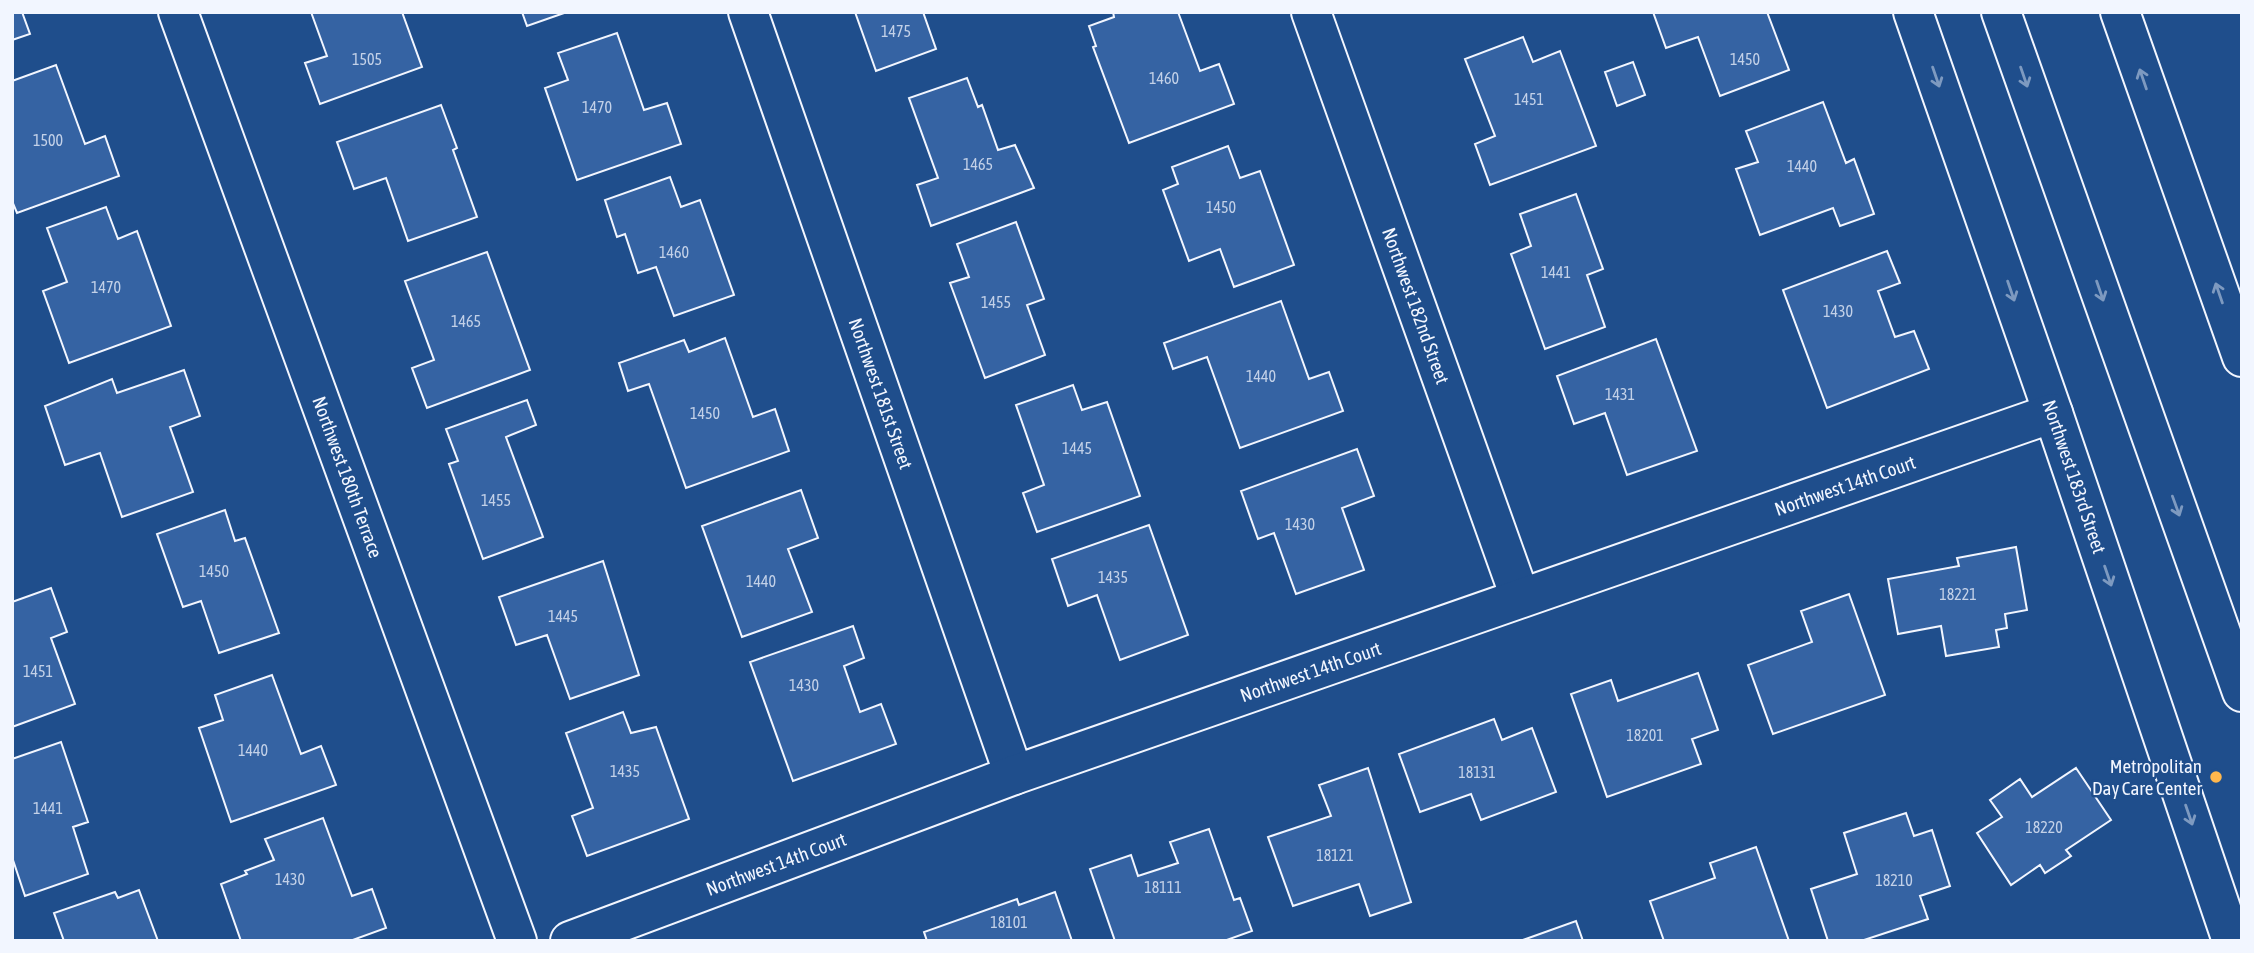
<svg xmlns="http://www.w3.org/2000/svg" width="2254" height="953" font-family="'Asap Condensed',sans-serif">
  <rect width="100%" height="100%" fill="#1f4e8c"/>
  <path fill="#3563a3" stroke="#f2f6ff" stroke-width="2" d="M12 12H22L30 34 12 40Z
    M311 12H402L422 67 320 104 305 63 327 56Z
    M522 12H567L527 26Z
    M855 12H923L936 49 876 71Z
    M1178 12 1200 71 1219 64 1234 104 1129 143 1093 47 1096 46 1089 26 1114 17 1113 12Z
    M1653 12H1767L1789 70 1720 96 1698 37 1666 48Z
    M617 33 644 110 667 103 681 144 577 180 545 88 568 80 558 53Z
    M1523 37 1533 62 1560 51 1596 146 1490 185 1475 144 1495 136 1465 59Z
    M1633 62 1645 95 1617 106 1605 72Z
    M56 65 85 144 105 136 119 176 17 213 12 201V81Z
    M967 78 978 107 982 105 998 150 1015 145 1034 188 931 226 917 185 938 178 909 98Z
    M1823 102 1846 163 1854 159 1874 214 1840 226 1833 208 1760 235 1736 169 1758 162 1746 131Z
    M441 105 457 148 453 150 477 217 408 241 386 178 354 189 337 142Z
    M1228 146 1240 178 1260 171 1294 265 1234 287 1220 249 1189 261 1163 190 1178 184 1172 167Z
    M670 177 681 207 700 200 734 295 674 316 656 267 638 273 625 234 617 237 605 200Z
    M1576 194 1603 269 1587 275 1605 327 1545 349 1511 254 1531 246 1520 214Z
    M106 207 118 239 137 231 171 326 69 363 43 291 67 282 47 228Z
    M1016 222 1044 299 1027 305 1045 355 985 378 950 283 969 277 957 244Z
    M1887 251 1900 283 1878 291 1895 337 1914 331 1929 369 1827 408 1783 290Z
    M487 252 530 370 427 408 412 368 434 360 405 281Z
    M1281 301 1309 379 1329 372 1343 411 1240 448 1207 357 1173 369 1164 343Z
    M725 338 753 417 775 409 789 451 686 488 649 384 628 391 619 363 684 340 689 352Z
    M1656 339 1697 451 1627 475 1605 413 1574 424 1557 376Z
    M184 370 200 416 170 427 193 492 122 517 100 453 65 465 45 406 112 379 117 393Z
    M1073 385 1082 410 1107 402 1140 496 1037 532 1023 493 1044 485 1016 405Z
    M527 400 536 425 506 437 543 537 483 559 449 464 458 461 446 429Z
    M1357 449 1374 496 1342 508 1364 570 1296 594 1274 533 1258 539 1241 491Z
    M801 490 818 538 788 549 812 612 742 637 702 526Z
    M225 510 235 541 245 538 279 633 219 653 201 601 183 607 157 534Z
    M1149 525 1188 635 1120 660 1097 595 1068 606 1052 559Z
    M2016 547 2027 610 2005 614 2007 628 1996 630 1999 647 1946 656 1941 626 1898 634 1888 579 1959 566 1957 558Z
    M603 561 639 675 570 699 547 635 516 645 499 597Z
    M51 588 67 632 51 638 75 704 12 727V602Z
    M1849 594 1885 695 1773 734 1748 665 1812 642 1801 611Z
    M853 626 864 658 844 666 860 712 881 704 896 744 793 781 750 662Z
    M1698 673 1718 730 1692 739 1701 764 1607 797 1571 694 1611 680 1618 701Z
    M272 675 301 754 321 746 336 785 231 822 199 728 223 720 215 695Z
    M623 712 631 733 656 727 689 819 587 856 572 816 593 808 566 733Z
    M1494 719 1502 740 1532 728 1556 792 1481 820 1471 794 1420 812 1399 754Z
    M61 742 88 822 73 827 88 874 25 896 12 857V759Z
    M1368 768 1411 902 1370 916 1359 884 1293 906 1268 837 1331 816 1319 785Z
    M2076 768 2111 820 2066 850 2071 856 2045 873 2040 865 2011 885 1977 833 2002 817 1990 800 2020 779 2032 797Z
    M1906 813 1914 836 1932 830 1950 886 1920 896 1928 919 1861 941H1828L1811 889 1857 874 1844 833Z
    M323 818 352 896 372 889 386 928 350 941H241L221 884 247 874 245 871 274 860 265 839Z
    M1209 829 1234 900 1240 898 1252 931 1224 941H1115L1090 869 1131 855 1138 876 1178 863 1170 842Z
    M1756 847 1789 941H1664L1650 901 1715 878 1710 863Z
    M139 890 158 941H64L54 913 115 892 118 898Z
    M1055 892 1072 941H927L924 932 1017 899 1019 905Z
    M1576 921 1583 941H1520Z"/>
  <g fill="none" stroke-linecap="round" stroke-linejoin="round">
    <g stroke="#f2f6ff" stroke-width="42">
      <g id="minor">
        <path id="s1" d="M178 12 517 941"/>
        <path id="s2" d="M748 12 1014 775"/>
        <path id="s3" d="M1311 12 1520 597"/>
        <path id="s4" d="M1913 12 2053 413 2232 941"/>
        <path id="s5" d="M570 941 1014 775 2053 413"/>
      </g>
    </g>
    <g stroke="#f2f6ff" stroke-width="42">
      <path id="major" d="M2001 12 2242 692
        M2120 12 2242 357"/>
    </g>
    <use href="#minor" stroke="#1f4e8c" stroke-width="38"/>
    <use href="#major" stroke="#1f4e8c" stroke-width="38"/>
  </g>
  <defs><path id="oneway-shaft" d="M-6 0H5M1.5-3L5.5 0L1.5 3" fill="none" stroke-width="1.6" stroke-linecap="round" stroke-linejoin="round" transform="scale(1.75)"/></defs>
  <g stroke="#7e9ac0">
    <use href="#oneway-shaft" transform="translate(1936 77) rotate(71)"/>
    <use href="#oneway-shaft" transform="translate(2024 77) rotate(71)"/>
    <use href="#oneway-shaft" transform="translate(2143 79) rotate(-109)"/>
    <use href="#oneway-shaft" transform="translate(2011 291) rotate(71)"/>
    <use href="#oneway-shaft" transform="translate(2100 291) rotate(71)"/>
    <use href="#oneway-shaft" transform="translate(2219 293) rotate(-109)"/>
    <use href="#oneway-shaft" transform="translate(2176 506) rotate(70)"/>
    <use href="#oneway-shaft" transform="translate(2108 576) rotate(71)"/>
    <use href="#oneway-shaft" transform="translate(2189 815) rotate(71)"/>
  </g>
  <circle fill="#ffb74d" stroke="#1f4e8c" stroke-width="2.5" cx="2216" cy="777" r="7"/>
  <g text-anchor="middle" stroke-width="5" stroke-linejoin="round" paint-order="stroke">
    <g font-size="16" fill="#c3d1e8">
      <text x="896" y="37">1475</text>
      <text x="367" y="65">1505</text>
      <text x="1745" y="65">1450</text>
      <text x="1164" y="84">1460</text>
      <text x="1529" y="105">1451</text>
      <text x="597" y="113">1470</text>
      <text x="48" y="146">1500</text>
      <text x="978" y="170">1465</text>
      <text x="1802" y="172">1440</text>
      <text x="1221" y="213">1450</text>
      <text x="674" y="258">1460</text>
      <text x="1556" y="278">1441</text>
      <text x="106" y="293">1470</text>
      <text x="996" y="308">1455</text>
      <text x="1838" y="317">1430</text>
      <text x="466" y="327">1465</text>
      <text x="1261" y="382">1440</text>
      <text x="1620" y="400">1431</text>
      <text x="705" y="419">1450</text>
      <text x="1077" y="454">1445</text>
      <text x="496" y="506">1455</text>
      <text x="1300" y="530">1430</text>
      <text x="214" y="577">1450</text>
      <text x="1113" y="583">1435</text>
      <text x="761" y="587">1440</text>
      <text x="1958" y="600">18221</text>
      <text x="563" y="622">1445</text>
      <text x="38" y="677">1451</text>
      <text x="804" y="691">1430</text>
      <text x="1645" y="741">18201</text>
      <text x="253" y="756">1440</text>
      <text x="625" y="777">1435</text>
      <text x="1477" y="778">18131</text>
      <text x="48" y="814">1441</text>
      <text x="2044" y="833">18220</text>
      <text x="1335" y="861">18121</text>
      <text x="290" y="885">1430</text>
      <text x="1894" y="886">18210</text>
      <text x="1163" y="893">18111</text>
      <text x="1009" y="928">18101</text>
    </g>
    <g font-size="19" fill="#f2f6ff" stroke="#1f4e8c">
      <text dy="7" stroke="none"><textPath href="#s3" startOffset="312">Northwest 182nd Street</textPath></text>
      <text dy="7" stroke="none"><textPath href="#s2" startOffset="404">Northwest 181st Street</textPath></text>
      <text dy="7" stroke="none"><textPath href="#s1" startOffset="495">Northwest 180th Terrace</textPath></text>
      <text dy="7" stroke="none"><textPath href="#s4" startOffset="492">Northwest 183rd Street</textPath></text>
      <text dy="7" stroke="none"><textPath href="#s5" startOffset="1354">Northwest 14th Court</textPath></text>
      <text dy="7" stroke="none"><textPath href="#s5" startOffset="788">Northwest 14th Court</textPath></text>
      <text dy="7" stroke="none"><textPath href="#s5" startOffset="220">Northwest 14th Court</textPath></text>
    </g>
    <g font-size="19" fill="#f2f6ff" stroke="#1f4e8c" text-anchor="end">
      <text x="2202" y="773">Metropolitan<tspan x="2202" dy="22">Day Care Center</tspan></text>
    </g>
  </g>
  <rect width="2254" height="953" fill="none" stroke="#f2f6ff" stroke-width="28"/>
</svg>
